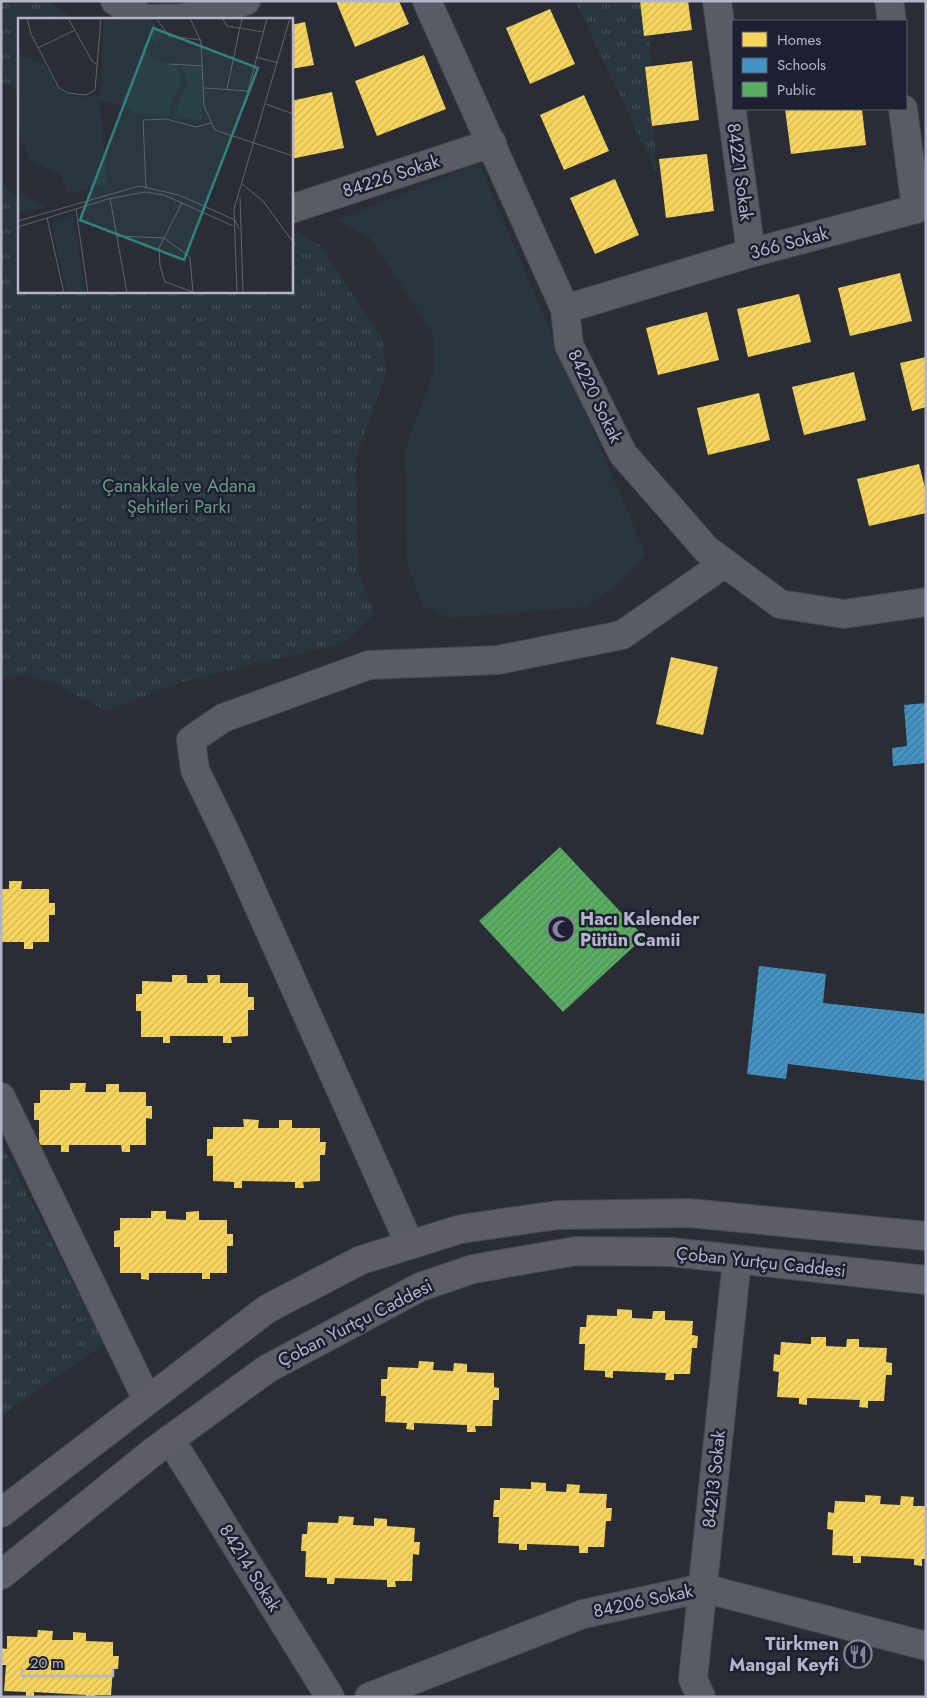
<svg xmlns="http://www.w3.org/2000/svg" width="927" height="1698" font-family="Jost,sans-serif">
  <defs>
    <pattern id="park-tufts" width="24" height="20" patternUnits="userSpaceOnUse" patternTransform="scale(1.25)"><rect width="24" height="20" fill="#2a363f"/><path d="M3 7l-1-3M5 7V3M7 7l1-3M15 17l-1-3M17 17v-4M19 17l1-3" fill="none" stroke="#465159"/></pattern>
    <pattern id="homes-hatch" width="6" height="6" patternUnits="userSpaceOnUse" patternTransform="scale(1.25)"><rect width="6" height="6" fill="#f6d55c"/><path d="M-1 1l2-2M0 6l6-6M5 7l2-2" fill="none" stroke="#d0b556"/></pattern>
    <pattern id="schools-hatch" width="6" height="6" patternUnits="userSpaceOnUse" patternTransform="scale(1.25)"><rect width="6" height="6" fill="#4393c3"/><path d="M-1 1l2-2M0 6l6-6M5 7l2-2" fill="none" stroke="#3f779a"/></pattern>
    <pattern id="public-hatch" width="6" height="6" patternUnits="userSpaceOnUse" patternTransform="scale(1.25)"><rect width="6" height="6" fill="#5aae61"/><path d="M-1 1l2-2M0 6l6-6M5 7l2-2" fill="none" stroke="#519058"/></pattern>
  </defs>
  <rect width="100%" height="100%" fill="#2a2c36"/>
  <path fill="#2a363f" d="M479 163 646 555 613 588 586 607 449 618 422 606 407 562 405 450 434 370 433 334 370 238 336 220Z"/>
  <path fill="url(#park-tufts)" d="M1 1H48L73 19H19V91L1 81Z
    M575 1H648L656 172Z
    M1 183 19 200V291H291V229L320 245 384 341 385 377 356 457 358 570 374 614 346 642 178 683 107 711 59 686 26 675 1 678Z
    M1 1143 104 1344 1 1416Z"/>
  <path fill="url(#homes-hatch)" d="M336 1H399L409 24 355 47Z
    M640 1H688L692 30 644 36Z
    M550 9 575 64 530 84 506 28Z
    M305 22 314 65 291 69V25Z
    M424 55 446 109 377 136 355 81Z
    M692 61 699 120 652 126 645 67Z
    M332 92 344 148 291 159V101Z
    M584 95 609 151 564 170 540 115Z
    M785 109H862L866 145 791 154Z
    M707 154 714 211 666 218 659 159Z
    M615 179 639 235 595 254 570 198Z
    M900 273 912 321 850 336 838 288Z
    M799 294 811 342 748 357 737 309Z
    M707 312 719 360 658 375 646 328Z
    M926 357V407L912 411 900 363Z
    M854 372 866 420 804 435 792 387Z
    M759 393 770 440 708 455 697 408Z
    M919 464 926 492V513L869 526 857 479Z
    M671 657 718 667 703 735 656 724Z
    M9 881H22L21 889H49V903H55V915H49V942H33V949H24V942H1V889H9Z
    M172 975H187V983H208L207 975H220V983H248V997H254V1010H248V1036L231 1037 232 1043H223V1036H170V1043H163V1037H141V1011H136V994H142V981L172 982Z
    M70 1083H86L85 1092H106V1084H119V1092H146V1106H152V1119L146 1118V1145H130V1152H122L121 1145H69V1152H61V1145H39V1120H34V1103H40V1090H70Z
    M243 1119 259 1120 258 1128H279V1120H292V1128H320V1142H326L325 1155H320V1181L303 1182 304 1188H295V1182L242 1181V1188H234V1182L213 1181V1156H207V1139H213V1127H244Z
    M151 1211H166V1219L186 1220V1212L199 1211V1220H227V1234H233V1246H227V1273H210V1279H202V1273H149V1280L141 1279V1273H120V1247H114V1231L120 1230V1218H151Z
    M617 1309 632 1310V1318L652 1319 653 1311H665V1320L693 1321 692 1335 698 1336 697 1348H692L690 1374H674V1380H665L666 1373 613 1371V1378L605 1377V1371L584 1370 585 1344H579L580 1327H586L587 1315 617 1316Z
    M811 1337H826V1346L846 1347 847 1339H859V1347L887 1348 886 1362 892 1363V1375H886L884 1401H868V1408L859 1407 860 1400 807 1398V1405L799 1404V1398L777 1397 779 1372 773 1371 774 1354 780 1355 781 1342 811 1344Z
    M419 1361 434 1362 433 1370 453 1371 454 1363 467 1364V1372L494 1373V1387L499 1388V1400H493L492 1426H475L476 1432H467V1425L414 1423V1430L406 1429 407 1423 385 1422 386 1396H381V1379H387L388 1367 418 1368Z
    M531 1482 546 1483V1491L566 1492 567 1484 580 1485 579 1493 607 1494 606 1508H612L611 1521H606L604 1547H588V1553H579V1546L527 1544V1550H519V1544L498 1543 499 1517H493L494 1500H500V1488L531 1489Z
    M865 1495 881 1496 880 1504 900 1505 901 1496 914 1497 913 1506H926V1559H922V1566L914 1565V1559L861 1556V1563H853V1556L832 1555 833 1530 827 1529 828 1512 834 1513 835 1501 865 1502Z
    M339 1516 354 1517 353 1525 374 1526V1518L387 1519V1526L415 1528 414 1542H420L419 1555 413 1554 412 1581H395L396 1587H387V1580L335 1578 334 1584H327V1578L305 1577 306 1551H301L302 1534H307L308 1522 338 1523Z
    M38 1630 53 1631 52 1640H73V1632L86 1633V1641L113 1642V1656H119L118 1669H113L111 1695H95V1697H86V1695L34 1692V1697H26V1692L4 1691 6 1665H1V1648L7 1649V1636L37 1637Z"/>
  <path fill="url(#schools-hatch)" d="M926 703V763L893 766 892 748 907 746 904 705Z
    M759 966 826 974 823 1003 926 1014V1081L788 1064 786 1079 747 1074Z"/>
  <path fill="url(#public-hatch)" d="M560 847 644 937 563 1012 479 921Z"/>
  <g fill="none" stroke-linecap="round" stroke-linejoin="round">
    <g stroke="#464850" stroke-width="30">
      <path id="minor" d="M115 1 145 19
        M427 1 565 309 569 345 623 454 706 549 780 604 844 614 926 602
        M717 1 751 253
        M889 1 892 21
        M146 19 183 18 246 1
        M291 209 492 143
        M565 309 751 253 916 209 903 109
        M1 1097 141 1387 149 1399
        M410 1245 230 842 195 770 191 740 223 718 369 665 498 660 622 635 725 563
        M170 1439 330 1697
        M369 1697 583 1614 703 1588 926 1646
        M701 1697 693 1679 737 1260"/>
    </g>
    <g stroke="#484953" stroke-width="30">
      <path id="major" d="M1 1513 267 1309 361 1260 461 1229 558 1215 689 1213 926 1236
        M1 1575 153 1452 267 1369 420 1287 473 1269 576 1251 671 1252 926 1280"/>
    </g>
    <use href="#minor" stroke="#595b65" stroke-width="28"/>
    <use href="#major" stroke="#5c5d66" stroke-width="28"/>
  </g>
  <defs>
    <g id="mosque-ring" transform="scale(1.4375)"><circle r="9.5" fill="#1d2031" stroke="#848695" stroke-width="1.5"/><path d="M3.5-4.9A6 6 0 1 0 3.5 4.9A5 5 0 1 1 3.5-4.9Z" fill="#848695"/></g>
    <g id="restaurant-ring" transform="scale(1.4375)"><circle r="9.5" fill="#1d2031" stroke="#848695" stroke-width="1.5"/><path d="M-5-6h1v4h1v-4h1v4h1v-4h1v5L-1.5 .5V6h-2V.5L-5-1ZM5-6V6H3V1.5H1.5Q1.5-4 5-6Z" fill="#848695"/></g>
  </defs>
  <g fill-rule="evenodd">
    <use href="#mosque-ring" x="561" y="929"/>
    <use href="#restaurant-ring" x="858" y="1654"/>
  </g>
  <g text-anchor="middle" stroke-width="5" stroke-linejoin="round" paint-order="stroke">
    <g font-size="18" fill="#b4b6c8" stroke="#1d2031">
      <text transform="translate(740 172) rotate(82)" y="6">84221 Sokak</text>
      <text transform="translate(391 176) rotate(-18)" y="6">84226 Sokak</text>
      <text transform="translate(789 243) rotate(-15)" y="6">366 Sokak</text>
      <text transform="translate(595 396) rotate(64)" y="6">84220 Sokak</text>
      <text transform="translate(761 1262) rotate(6)" y="6">Çoban Yurtçu Caddesi</text>
      <text transform="translate(355 1323) rotate(-27)" y="6">Çoban Yurtçu Caddesi</text>
      <text transform="translate(714 1479) rotate(-84)" y="6">84213 Sokak</text>
      <text transform="translate(250 1568) rotate(58)" y="6">84214 Sokak</text>
      <text transform="translate(643 1601) rotate(-12)" y="6">84206 Sokak</text>
    </g>
    <g font-size="18" fill="#6b9882" stroke="#1d2031">
      <text x="179" y="492">Çanakkale ve Adana<tspan x="179" dy="21">Şehitleri Parkı</tspan></text>
    </g>
    <g font-size="18" font-weight="bold" fill="#b4b6c8" stroke="#1d2031" text-anchor="start">
      <text x="580" y="925">Hacı Kalender<tspan x="580" dy="21">Pütün Camii</tspan></text>
      <text x="839" y="1650" text-anchor="end">Türkmen<tspan x="839" dy="21">Mangal Keyfi</tspan></text>
    </g>
  </g>
  <g transform="translate(18 18)">
    <rect width="275" height="275" fill="#2a2c36"/>
    <path d="M164 49H183L184 101 179 103 157 97 162 79 170 67ZM0 175 28 189 7 195 0 193Z" fill="#2a363f"/>
    <path d="M85 0H133L145 18 137 26 130 17 126 25 130 36 135 41 158 48 164 65 156 77 151 96 147 98 117 95 109 87 82 84 89 166 50 176 43 157 12 142 0 112V36L27 47 42 73 65 79 80 78 83 71ZM56 197 67 275H49L33 205Z" fill="#2a363f"/>
    <path fill="none" stroke="#616370" stroke-width="1" d="M9 0 13 16 41 70 50 75 68 77 77 72 83 0M50 0 74 43 80 47M138 0 151 18 183 22M172 0 183 24 186 88 197 112 275 138M204 0 209 8 245 14M20 30 57 12M238 39 260 45M151 46 185 48M186 70 230 73 249 0M209 71 224 0M248 86 275 96M224 166 245 183 275 224M128 169 125 102 148 101 178 109 193 105M222 179 225 275M92 180 109 275M164 185 141 230 142 248 147 264 175 274M58 191 70 275M29 200 46 275M0 203 121 168 161 177 217 202 221 211M0 209 90 181 127 174 146 177 215 208M99 218 146 220 172 239 175 275M219 275 216 191 272 0"/>
    <path fill="#308380" fill-opacity="0.15" stroke="#308380" stroke-width="2.5" d="M135 10 240 50 166 242 62 202Z"/>
    <rect width="275" height="275" fill="none" stroke="#b4b6c8" stroke-width="2.5"/>
  </g>
  <rect width="927" height="1698" fill="none" stroke="#b4b6c8" stroke-width="5"/>
  <rect x="732" y="20" width="175" height="90" fill="#1d2031" stroke="#595c6d"/>
  <rect x="742" y="32" width="25" height="15" fill="#f6d55c" stroke="#595c6d"/>
  <text x="777" y="45" font-size="15" fill="#b4b6c8">Homes</text>
  <rect x="742" y="58" width="25" height="15" fill="#4393c3" stroke="#595c6d"/>
  <text x="777" y="70" font-size="15" fill="#b4b6c8">Schools</text>
  <rect x="742" y="82" width="25" height="15" fill="#5aae61" stroke="#595c6d"/>
  <text x="777" y="95" font-size="15" fill="#b4b6c8">Public</text>
  <path d="M22 1668v8h91v-8" fill="none" stroke="#b4b6c8" stroke-width="2.5"/>
  <text x="30" y="1668" font-size="15" fill="#b4b6c8" stroke="#1d2031" stroke-width="4" paint-order="stroke">20 m</text>
</svg>
